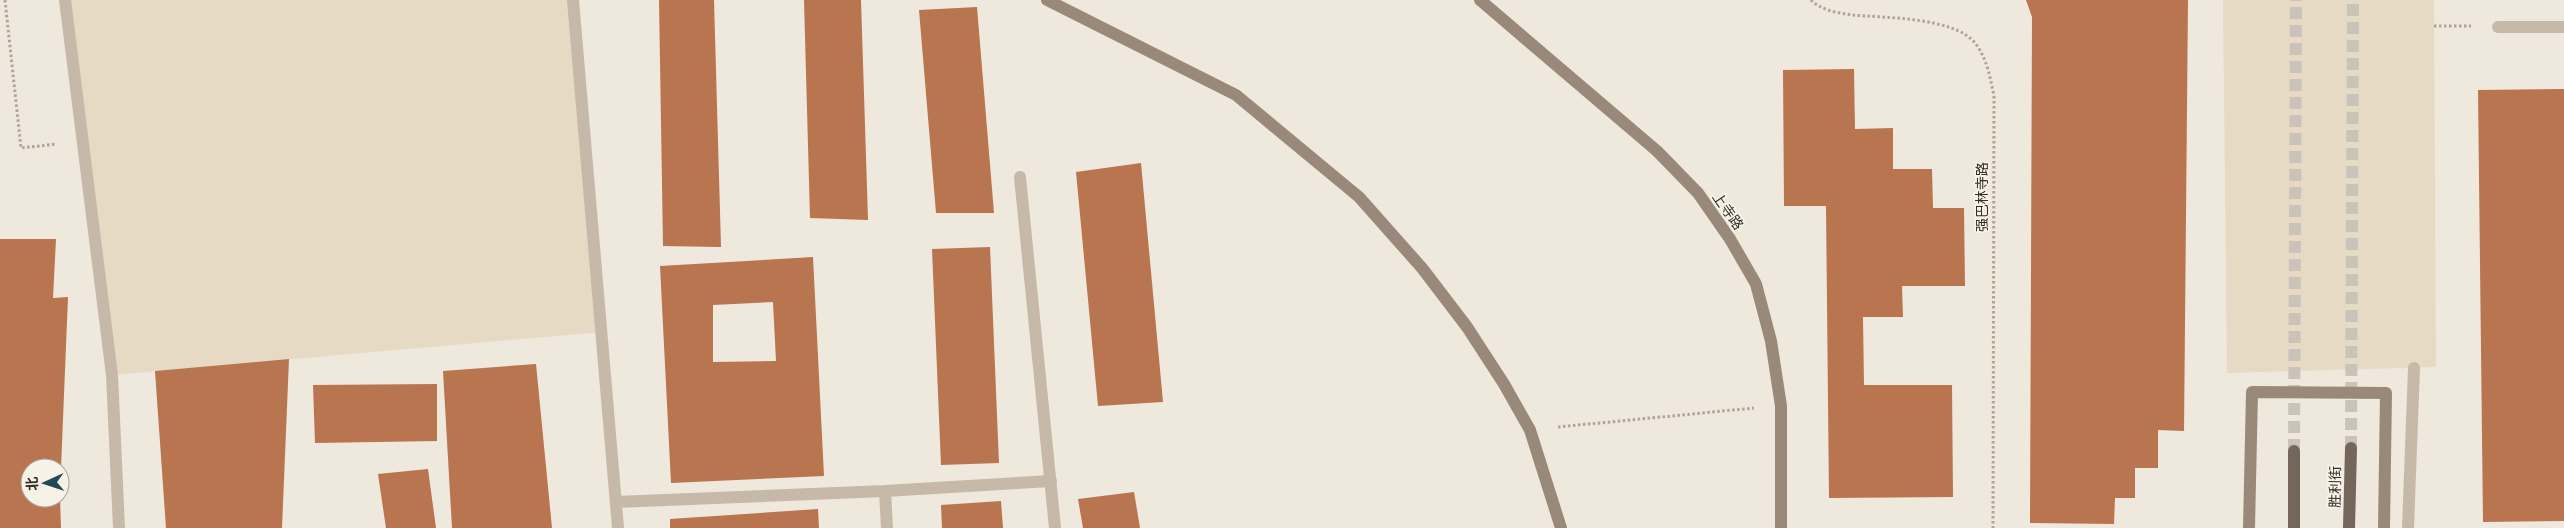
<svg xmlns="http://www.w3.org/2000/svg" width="2564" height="528" font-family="'Asap Condensed','Noto Sans SC',sans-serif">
  <rect width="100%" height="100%" fill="#efe8dc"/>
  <path fill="#e6dac5" d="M65 0H573L602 332 112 375Z
    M2223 0H2434L2436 367 2227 373Z"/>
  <path fill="#b97450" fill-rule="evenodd" d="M659 0H714L721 247 663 246Z
    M804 0H861L868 220 810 218Z
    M2026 0H2188L2184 431 2158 430V468H2135V498H2115L2114 524 2030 523 2032 17Z
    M977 7 994 213H936L919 10Z
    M1854 69 1855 129 1893 128V169H1932L1933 208H1964L1965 286H1902L1903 317H1863L1864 385H1952L1953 497 1829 498 1826 206H1784L1783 70Z
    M2564 89V521L2483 522 2478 90Z
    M1141 163 1163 402 1098 406 1076 172Z
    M0 239H56L53 298 68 297 61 468H30V498H60L61 528H0Z
    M990 247 999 463 941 465 932 249Z
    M813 257 824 476 671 483 660 266ZM773 302 776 361 713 362V305Z
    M289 359 282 528H166L155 371Z
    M536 364 552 528H452L443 371Z
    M437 384V441L315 443 313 385Z
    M428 469 436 528H386L378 474Z
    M1134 492 1140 528H1083L1078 499Z
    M1001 501 1003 528H942L941 505Z
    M818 509 819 528H670V519Z"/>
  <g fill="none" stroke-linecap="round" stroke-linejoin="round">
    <path stroke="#cac3b8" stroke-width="12" stroke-dasharray="12 6" stroke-linecap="butt" d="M2351 448 2353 0
      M2294 451 2296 0"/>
    <path stroke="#b1a494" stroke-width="3" stroke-dasharray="2.5 2.5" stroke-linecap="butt" d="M5 0 21 148 57 144
      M1811 0C1822 11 1839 13 1853 15 1885 18 1954 17 1975 43 1987 58 1990 77 1994 96L1993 528
      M2434 26H2471
      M1558 427 1754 408"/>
    <path stroke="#c6b9a9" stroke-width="12" d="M1020 177 1055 528"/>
    <path stroke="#c6b9a9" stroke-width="12" d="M65 0 112 375 119 528
      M573 0 618 528
      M2498 27H2564
      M885 491 887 528
      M616 502 885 491 1051 481
      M2408 528 2414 368"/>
    <path stroke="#99897b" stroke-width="12" d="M1047 0 1236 95 1359 197 1422 268 1467 327 1504 384 1530 430 1561 528
      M1480 0 1657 151 1698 193 1730 239 1756 284 1771 341 1781 406V528
      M2249 528 2252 392 2386 393 2384 528"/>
    <path stroke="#74665b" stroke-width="12" d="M2294 528V451
      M2349 528 2351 448"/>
  </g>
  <g text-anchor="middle" stroke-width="4" stroke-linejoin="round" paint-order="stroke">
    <g font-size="14" fill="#342d28" stroke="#f7f2e8">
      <text transform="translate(1982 197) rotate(-90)" y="5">强巴林寺路</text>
      <text transform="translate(1728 211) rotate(55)" y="5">上寺路</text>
      <text transform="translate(2335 487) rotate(-89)" y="5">胜利街</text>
    </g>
  </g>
  <g transform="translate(45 483) rotate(267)"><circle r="24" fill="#f7f2e8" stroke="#a9a39b"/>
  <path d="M0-4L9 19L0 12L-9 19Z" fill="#224951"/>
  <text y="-8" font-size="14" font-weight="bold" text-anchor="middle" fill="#342d28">北</text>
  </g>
</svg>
